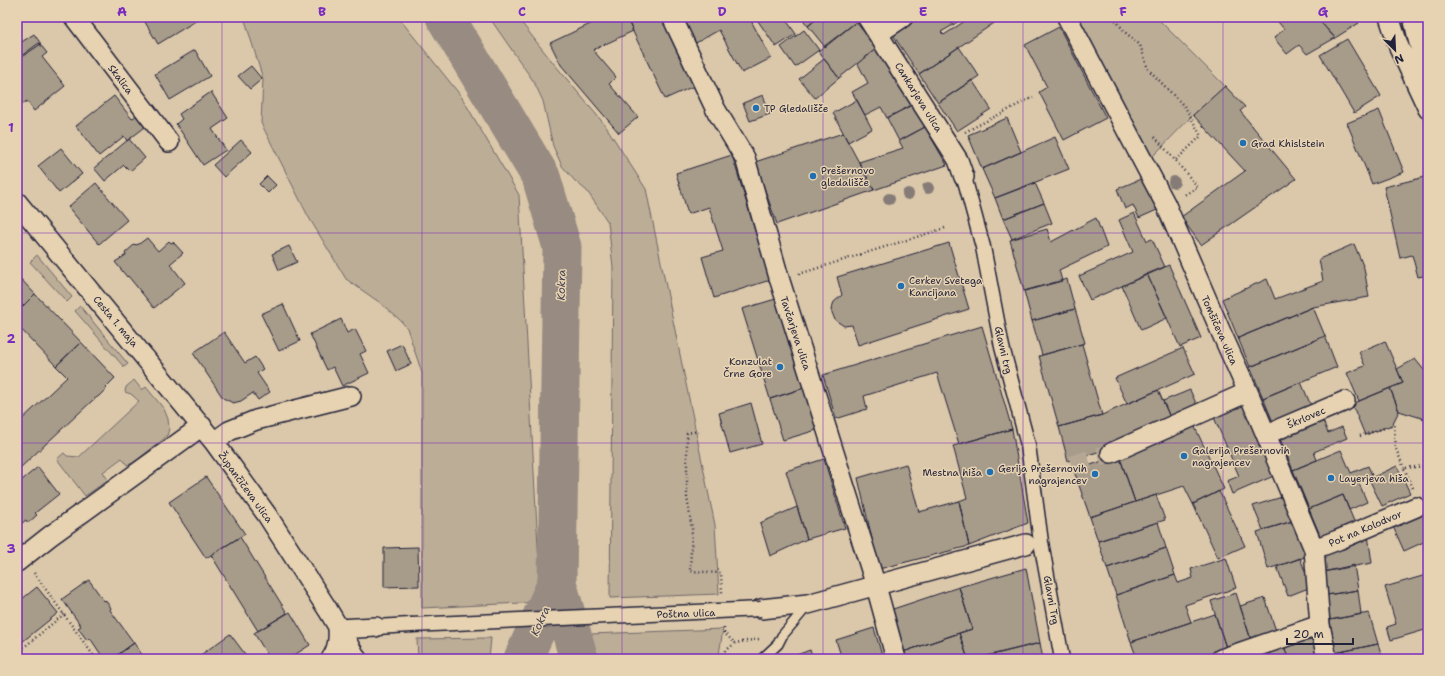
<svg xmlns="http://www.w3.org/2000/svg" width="1445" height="676" font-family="'Shantell Sans',sans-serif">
  <rect width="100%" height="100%" fill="#dbc8aa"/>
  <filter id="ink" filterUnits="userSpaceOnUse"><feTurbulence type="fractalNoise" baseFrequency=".025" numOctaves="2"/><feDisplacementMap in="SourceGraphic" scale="8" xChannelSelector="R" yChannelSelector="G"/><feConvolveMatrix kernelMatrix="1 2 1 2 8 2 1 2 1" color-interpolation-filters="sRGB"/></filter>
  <g filter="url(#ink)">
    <path fill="#bcad97" stroke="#6f6869" d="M244 17H398L461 96 519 195 541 602 422 608V373L407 328 400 320 379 302 346 279 308 216 261 123 263 79Z
      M489 17H517L546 54 605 125 646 189 715 525 719 594 610 598 613 267 608 222 587 191 575 181 562 166 553 146 543 101 534 82Z
      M1072 17H1156L1225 86 1193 115 1151 158Z
      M37 255 72 297 67 302 30 262Z
      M80 306 128 364 124 367 75 311Z
      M134 380 142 390 146 387 164 409 168 419 169 429 167 436 160 442 133 463 127 465 122 458 103 472 108 480 85 496 57 459 64 453 67 456 79 457 139 401 131 394 125 392 126 387Z
      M723 629 719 655 714 659H590V634Z
      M491 638 489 659H418L417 639Z"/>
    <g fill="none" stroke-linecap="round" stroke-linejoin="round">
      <path stroke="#978b82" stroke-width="39" d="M445 17 541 177 562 247 557 583 579 659
        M523 659 557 583"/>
    </g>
    <path fill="#a79b8a" stroke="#22223b" d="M142 17H197L199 19 158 44Z
      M605 17H626L633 31 593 50 616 77 609 84 638 117 619 133 561 65 550 43Z
      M626 17H664L696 85 665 99Z
      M695 17H749L771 58 742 73 719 30 694 44 683 23Z
      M764 17H784L796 34 776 47 758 21Z
      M801 17H819L808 26Z
      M819 17H853L856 22 825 47 808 26Z
      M913 17H948L953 25 941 32 944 35 971 17H1003L919 74 891 32Z
      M948 17H964L953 25Z
      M1274 17H1316L1335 38 1307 54 1299 45 1287 54 1274 38 1284 29Z
      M1316 17H1354L1359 23 1335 38Z
      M856 22 877 48 839 78 818 51Z
      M1059 27 1106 118 1064 140 1039 92 1047 87 1025 45Z
      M804 30 819 50 795 67 781 47Z
      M34 34 41 44 17 60V45Z
      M1347 39 1381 96 1354 113 1320 55Z
      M39 43 47 53 42 57 65 86 34 111 27 101 23 104 17 96V59Z
      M959 47 979 76 938 103 919 74Z
      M877 48 912 105 887 118 881 107 865 115 852 92 868 83 858 64Z
      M195 50 210 76 170 100 155 74Z
      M824 59 839 78 815 98 799 79Z
      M251 66 262 79 250 89 238 76Z
      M972 80 991 109 957 131 938 103Z
      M1225 86 1245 107 1240 111 1296 179 1201 245 1181 217 1245 171 1193 115Z
      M211 92 228 118 212 129 226 150 203 165 176 124 182 119 179 114Z
      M763 95 770 114 750 121 743 103Z
      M114 96 132 119 140 112 149 124 127 141 124 136 99 156 76 126Z
      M857 100 872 129 848 142 833 113Z
      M912 105 925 127 899 141 887 118Z
      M1379 110 1404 172 1372 184 1347 123Z
      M1007 118 1021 152 982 169 968 135Z
      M925 127 947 165 874 190 859 162 903 148 899 141Z
      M843 133 874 190 777 224 755 162Z
      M1055 137 1069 169 995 198 982 169Z
      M129 139 145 158 130 171 124 165 105 181 94 168Z
      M241 140 252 152 224 177 213 165Z
      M61 148 82 174 59 193 38 166Z
      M732 155 770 280 714 298 702 257 723 251 709 207 688 214 676 173Z
      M267 176 276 185 268 193 259 184Z
      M1425 177 1428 190V275L1418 277 1412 255 1400 258 1384 187Z
      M1143 178 1157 210 1139 218 1133 205 1125 209 1117 189Z
      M96 183 127 220 99 244 68 207Z
      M1035 183 1044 203 1003 219 995 198Z
      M1044 203 1052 223 1012 239 1003 219Z
      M1134 213 1147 241 1152 239 1165 267 1090 300 1079 276 1133 252 1119 220Z
      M1096 218 1107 247 1059 270 1062 281 1024 291 1010 240 1047 229 1051 242Z
      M147 238 158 251 169 241 171 243 173 242 183 253 170 264 185 283 154 308 128 276 127 277 115 262 126 255 125 253 135 244 136 245 139 244Z
      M949 243 969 309 858 345 852 325 844 326 835 320 831 310 834 302 842 295 837 277Z
      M1354 244 1364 268 1369 297 1313 307 1238 338 1222 299 1267 279 1275 299 1323 281 1319 259Z
      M289 246 297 262 279 270 272 254Z
      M1169 265 1201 338 1180 347 1147 274Z
      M1147 274 1167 318 1141 330 1122 286Z
      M17 275 35 294 17 312Z
      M1067 279 1075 309 1032 321 1024 291Z
      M35 294 81 342 56 366 17 325V312Z
      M779 298 807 387 770 399 742 309Z
      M283 304 300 341 279 351 261 314Z
      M1313 307 1325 336 1250 367 1238 338Z
      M1075 309 1085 343 1042 355 1032 321Z
      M341 319 347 333 355 329 366 351 360 354 369 373 342 386 333 367 327 370 310 334Z
      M982 326 1012 429 959 444 937 373 864 396 867 409 836 419 823 375Z
      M224 332 245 363 255 357 263 369 257 373 270 392 258 400 253 393 241 401 233 403 223 398 193 353Z
      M1325 336 1337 367 1263 398 1250 367Z
      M1385 341 1403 383 1359 401 1347 373 1365 366 1359 352Z
      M81 342 115 378 106 387 107 388 99 396 93 400 19 469 17 467V424L67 377 56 366Z
      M402 344 411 364 396 371 387 351Z
      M1082 344 1102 415 1059 427 1039 356Z
      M1183 348 1195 374 1127 404 1115 378Z
      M1415 359 1428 375V420L1399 411 1390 388 1403 383 1397 369Z
      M1301 382 1312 408 1274 424 1263 398Z
      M807 387 820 429 783 440 770 399Z
      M1390 388 1399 411 1392 425 1365 435 1352 404Z
      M1158 390 1172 422 1111 448 1068 461 1059 427 1102 415Z
      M1190 390 1199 410 1172 422 1163 401Z
      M1244 402 1276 475 1232 494 1227 481 1239 476 1213 415Z
      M751 403 762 444 730 453 719 413Z
      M1321 416 1328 433 1342 427 1347 438 1314 452 1317 460 1293 470 1278 434Z
      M1192 421 1224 489 1193 504 1184 486 1135 502 1119 455Z
      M1012 429 1028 523 969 546 959 501 967 498 953 446Z
      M1341 450 1351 473 1368 466 1372 475 1358 481 1367 502 1349 510 1343 495 1309 509 1293 470Z
      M1119 455 1135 502 1090 517 1074 471Z
      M824 459 845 528 807 539 786 471Z
      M906 464 919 512 959 501 969 546 879 569 858 478Z
      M1397 466 1410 493 1382 506 1369 479Z
      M38 467 59 494 35 513 37 515 28 523 26 520 17 527V484Z
      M206 477 245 534 206 558 169 502Z
      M1219 491 1245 546 1218 558 1193 504Z
      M1156 495 1165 520 1098 541 1090 517Z
      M1343 495 1356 526 1322 540 1309 509Z
      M1285 496 1296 520 1263 530 1253 506Z
      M797 507 807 539 770 556 760 523Z
      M1423 507 1428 518V540L1404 551 1391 522Z
      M1296 520 1308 556 1268 569 1257 532Z
      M1158 522 1166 548 1107 568 1098 541Z
      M1368 535 1372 563 1323 572 1320 554Z
      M240 537 287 613 258 631 211 555Z
      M418 547 419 586 384 587V548Z
      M1166 548 1175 575 1116 595 1107 568Z
      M1226 558 1236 588 1185 605 1191 622 1131 642 1116 595 1175 575 1178 583 1193 578 1191 569Z
      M1300 558 1311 587 1288 596 1277 567Z
      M1354 565 1358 590 1327 595 1323 572Z
      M1026 568 1040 643 974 659H968L959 633 972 629 959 587Z
      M1426 575 1428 583V629L1391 640 1387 627 1396 624 1385 587Z
      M89 580 104 601 105 600 111 608 110 610 134 643 112 659H104L90 638 87 640 78 628 81 626 62 599Z
      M37 587 58 613 17 646V603Z
      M959 587 972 629 900 653 887 611Z
      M1358 590 1361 614 1330 620 1327 595Z
      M1236 593 1252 643 1227 651 1211 601Z
      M1265 598 1277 634 1252 643 1240 606Z
      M290 612 310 645 288 659H270L254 633Z
      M1369 613 1378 644 1335 653 1330 620Z
      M1215 614 1227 651 1203 659H1137L1131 642Z
      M874 628 883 659H842L836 640Z
      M959 633 968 659H902L900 653Z
      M230 634 248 658 195 659Z
      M1317 639 1321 659H1288L1284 645Z
      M134 643 145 659H112Z
      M1040 643 1043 659H989L988 656Z
      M1378 644 1383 659H1336L1335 653Z
      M1284 645 1288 659H1244Z
      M810 650 813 659H786Z"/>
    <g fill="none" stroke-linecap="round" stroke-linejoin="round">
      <path stroke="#b6a794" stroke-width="19" stroke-dasharray="19 10" stroke-linecap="butt" d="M1071 465 1111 453"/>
      <g stroke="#22223b" stroke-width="12">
        <path id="service" d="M762 659 778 644 782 636 808 605"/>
      </g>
      <g stroke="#22223b" stroke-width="17">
        <path id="pedestrian" d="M964 177 983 247 1002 347 1028 445 1041 542 1062 659
          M376 627 411 625"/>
      </g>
      <g stroke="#22223b" stroke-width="22">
        <path id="minor" d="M74 17 169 142
          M672 17 716 110 745 158 780 281 876 586 896 659
          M867 17 958 160 964 177
          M1067 17 1166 205 1221 332 1248 392 1314 549 1320 625 1327 659
          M1389 17 1399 47 1428 109
          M1413 17 1428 83
          M879 33 903 17
          M17 202 214 442 267 515 328 610 357 659
          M1267 434 1345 401
          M214 442 229 431 256 420 351 396
          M1111 453 1248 392
          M1314 549 1338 540 1416 507
          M17 562 50 536 202 426
          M761 609 808 604 1026 544
          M338 629 376 627
          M331 659C338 649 339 640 338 629
          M1221 659 1320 625"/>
      </g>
      <path stroke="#22223b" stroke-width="2.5" stroke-dasharray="1 3" stroke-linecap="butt" d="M1113 17 1126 33 1140 45 1148 69 1185 107 1201 136 1175 161
        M965 132 1033 97
        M1155 137 1198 187 1184 195
        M799 274 945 228
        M699 431 687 433V497L692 529 690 571 721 573 722 593
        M1360 436 1394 425 1396 449 1404 468
        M1413 488 1404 468 1427 466 1428 469
        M34 573 96 659
        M724 628V633L735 643
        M17 653 64 614
        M716 659 735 643 759 639"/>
      <use href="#service" stroke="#e7d3b1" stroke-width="9"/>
      <use href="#pedestrian" stroke="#e7d3b1" stroke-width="14"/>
      <use href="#minor" stroke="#e7d3b1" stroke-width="19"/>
      <g stroke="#22223b" stroke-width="17" stroke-linecap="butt">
        <path id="pedestrian-bridge" d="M411 625 761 609"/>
      </g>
      <use href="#pedestrian-bridge" stroke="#e7d3b1" stroke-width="14"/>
    </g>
    <g fill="#867c77">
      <circle cx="1174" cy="182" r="6"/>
      <circle cx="928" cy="188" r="6"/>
      <circle cx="908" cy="194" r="6"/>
      <circle cx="889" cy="199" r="6"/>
    </g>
  </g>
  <path fill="none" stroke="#7b2cbf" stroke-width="1" stroke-opacity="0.55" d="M222 17V659M422 17V659M622 17V659M823 17V659M1023 17V659M1223 17V659M17 233H1428M17 443H1428"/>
  <g fill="#1f6fb2" stroke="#e7d3b1" stroke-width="1.5">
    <circle cx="756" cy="108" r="4"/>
    <circle cx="1243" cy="143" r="4"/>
    <circle cx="813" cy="176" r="4"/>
    <circle cx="901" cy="286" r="4"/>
    <circle cx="780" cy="367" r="4"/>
    <circle cx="1184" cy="456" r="4"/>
    <circle cx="990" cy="472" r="4"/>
    <circle cx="1095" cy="474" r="4"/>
    <circle cx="1331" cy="478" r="4"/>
  </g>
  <g text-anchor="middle" stroke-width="3" stroke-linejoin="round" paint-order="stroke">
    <g font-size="10" fill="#22223b" stroke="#e7d3b1">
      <text transform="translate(121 79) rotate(53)" y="4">Skalica</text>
      <text transform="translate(919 97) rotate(58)" y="4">Cankarjeva ulica</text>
      <text transform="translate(116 321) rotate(50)" y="4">Cesta 1. maja</text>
      <text transform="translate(1220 330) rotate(66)" y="4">Tomšičeva ulica</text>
      <text transform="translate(796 333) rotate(72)" y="4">Tavčarjeva ulica</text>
      <text transform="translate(1004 350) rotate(77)" y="4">Glavni trg</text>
      <text transform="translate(1306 417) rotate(-23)" y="4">Škrlovec</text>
      <text transform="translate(246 487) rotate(54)" y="4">Župančičeva ulica</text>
      <text transform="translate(1365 528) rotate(-23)" y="4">Pot na Kolodvor</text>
      <text transform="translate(1052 600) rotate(80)" y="4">Glavni Trg</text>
      <text transform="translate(686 613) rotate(-2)" y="4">Poštna ulica</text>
    </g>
    <g font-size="10" fill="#22223b" stroke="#e7d3b1" text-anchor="start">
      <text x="764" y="112">TP Gledališče</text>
      <text x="1251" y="147">Grad Khislstein</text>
      <text x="821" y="174">Prešernovo<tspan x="821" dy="12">gledališče</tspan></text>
      <text x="909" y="284">Cerkev Svetega<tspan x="909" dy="12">Kancijana</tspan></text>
      <text x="772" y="365" text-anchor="end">Konzulat<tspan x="772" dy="12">Črne Gore</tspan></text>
      <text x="1192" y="454">Galerija Prešernovih<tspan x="1192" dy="12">nagrajencev</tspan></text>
      <text x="1087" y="472" text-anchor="end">Gerija Prešernovih<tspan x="1087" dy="12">nagrajencev</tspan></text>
      <text x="982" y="476" text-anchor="end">Mestna hiša</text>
      <text x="1339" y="482">Layerjeva hiša</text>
    </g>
    <g font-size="11" font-style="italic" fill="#454250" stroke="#e7d3b1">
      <text transform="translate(561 285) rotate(-89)" y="4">Kokra</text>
      <text transform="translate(540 621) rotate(-66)" y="4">Kokra</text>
    </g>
  </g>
  <rect width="1445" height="676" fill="none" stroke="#e7d3b1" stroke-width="44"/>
  <g transform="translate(1395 50) rotate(156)" stroke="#e7d3b1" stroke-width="3" paint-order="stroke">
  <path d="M0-3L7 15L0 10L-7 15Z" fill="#22223b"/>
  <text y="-6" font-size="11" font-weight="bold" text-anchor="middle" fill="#22223b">N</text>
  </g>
  <path d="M1287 638v6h66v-6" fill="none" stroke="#22223b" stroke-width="2"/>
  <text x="1293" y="638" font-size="12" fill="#22223b" stroke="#e7d3b1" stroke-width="3" paint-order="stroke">20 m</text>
  <rect x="22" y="22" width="1401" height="632" fill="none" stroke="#7b2cbf" stroke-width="1.5"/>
  <g font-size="13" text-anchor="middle" font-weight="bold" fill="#7b2cbf">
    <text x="122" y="16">A</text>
    <text x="322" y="16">B</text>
    <text x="522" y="16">C</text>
    <text x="722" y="16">D</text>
    <text x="923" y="16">E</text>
    <text x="1123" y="16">F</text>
    <text x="1323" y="16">G</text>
    <text x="11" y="132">1</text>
    <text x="11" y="343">2</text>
    <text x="11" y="553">3</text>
  </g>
</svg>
